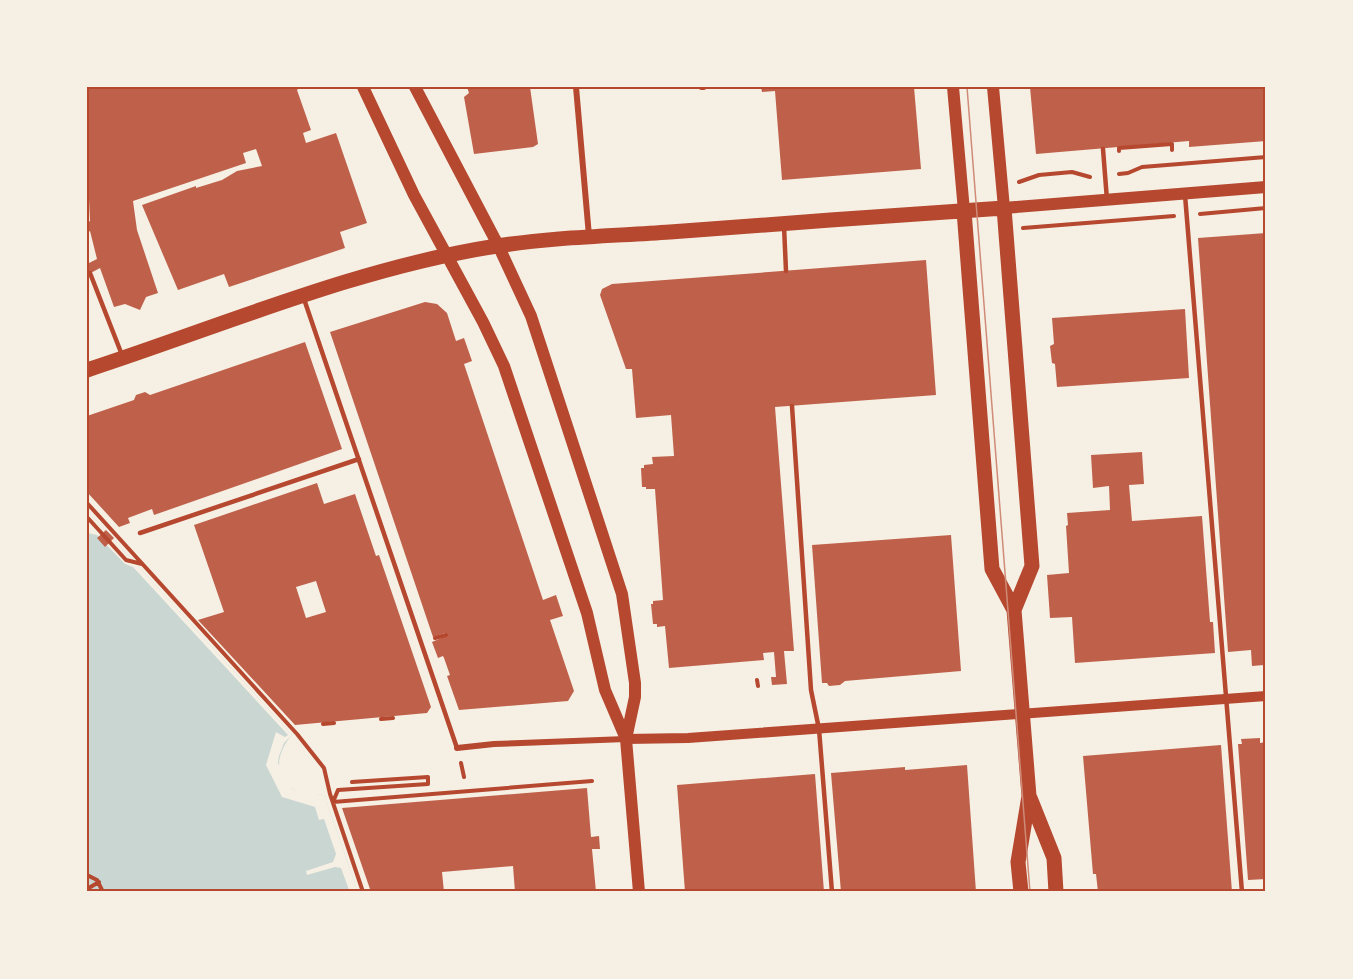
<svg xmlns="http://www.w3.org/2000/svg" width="1353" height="979" font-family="'Golos Text',sans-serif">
  <rect width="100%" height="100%" fill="#f6efe4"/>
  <path fill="#c9d6d2" d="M87 510 292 735C277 751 271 779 296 791 305 795 315 794 324 795L358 892H87Z"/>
  <path fill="#f6efe4" d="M87 510 292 735 284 743 279 756 278 763 283 777 292 789 299 792 324 795 358 892H348L349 890 341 868 335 867 307 875 306 871 333 862 336 854 324 819 319 820 315 807 282 797 266 765 276 732 285 737 288 735 133 567 125 564 97 535 87 533Z"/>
  <path fill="#bf614a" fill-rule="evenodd" d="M87 87H300L297 90 311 130 303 133 306 143 336 133 367 223 340 232 345 248 229 287 224 274 178 290 142 205 196 186V188L222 180 237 171 262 166 256 149 243 153 246 163 133 201 137 230 158 293 146 297 140 310 125 304 114 307 100 268 87 275V264L97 259 90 231 87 233V223L90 221 89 199H87Z
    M467 87H530L538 144 533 147 474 154 464 97 469 93Z
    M761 87H914L921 169 782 180 775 91 762 92Z
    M1030 87H1266V141L1189 147V141L1036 154Z
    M1266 233V649H1263L1264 665 1252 666 1251 650 1228 652 1198 238Z
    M926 260 936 395 775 407 794 651H784L787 684 772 685 771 677H776L774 652 763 653 764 660 669 668 665 626 657 627V624H653L651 604H653V601L663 600 655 489H646V487H642L641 468H644V465L653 464 652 457 674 456 671 415 636 418 632 369H626L600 295 602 289 612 284Z
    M425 302 437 304 447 313 456 341 464 338 472 361 464 364 543 600 556 595 563 616 550 620 574 691 568 701 459 710 447 676 450 675 444 658 443 656 438 658 432 642 446 636 445 633 433 637 330 332Z
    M1185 309 1189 378 1057 387 1055 364 1052 363 1050 346 1054 344 1052 318Z
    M305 342 342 449 154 515 152 509 128 518 130 523 119 527 87 492V416L134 400 136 395 145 392 150 395Z
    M1142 452 1144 484 1129 485 1132 521 1202 516 1210 622H1213L1215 653 1075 663 1072 617 1050 618 1047 575 1069 573 1066 526 1068 525 1067 513 1110 510 1109 486 1093 488 1091 455Z
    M317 483 324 504 355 494 376 556 379 555 431 707 427 713 295 725 198 620 224 612 194 525ZM316 581 326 612 306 618 296 587Z
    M106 530 114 538 105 547 97 538Z
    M951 535 961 671 845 681 840 685 829 686 827 683H822L812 545Z
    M1260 738V743L1266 742V879L1248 880 1238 744H1242L1241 739Z
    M1221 745 1232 892H1098L1096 874H1093L1083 756Z
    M967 765 976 892H841L831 773 905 767V770Z
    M815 774 824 892H685L677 785Z
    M587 788 591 837 599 836 600 849H592L596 892H515L513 866 442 872 444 892H371L342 808Z"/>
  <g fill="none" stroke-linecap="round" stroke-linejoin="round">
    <path stroke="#b5482f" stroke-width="4" d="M701 88H704
      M1119 151V148L1172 144V150
      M1119 174 1128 173 1142 167 1266 157
      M1019 182 1039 175 1072 172 1090 177
      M1200 214 1266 208
      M1023 228 1174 216
      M87 503 297 734 324 768 330 794 363 892
      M87 517 126 560 142 564
      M435 638 446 635
      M757 680 758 686
      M381 719 393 718
      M323 724 334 723
      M461 763 464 777
      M333 802 592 781
      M333 802 338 790 428 784V777L352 782
      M87 875 97 880 103 892
      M87 889 99 882"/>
    <path stroke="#b5482f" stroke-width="4.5" d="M1103 149 1107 200
      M1185 195 1242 892
      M784 226 786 271
      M90 273 122 355
      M304 299 457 748
      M792 406 811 690 819 729 832 892
      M140 533 359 459"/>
    <path stroke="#b5482f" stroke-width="6" d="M576 87 589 236
      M457 748 494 744 626 739"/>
    <path stroke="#b5482f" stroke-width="10" d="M626 739 688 738 1266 696"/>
    <path stroke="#b5482f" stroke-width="12" d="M363 87 414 195 483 322 504 366 587 613 605 690 626 739
      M415 87 498 245 531 316 622 594 635 683V697L626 739 639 892
      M953 87 964 211
      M993 87 1004 208 1266 187"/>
    <path stroke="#b5482f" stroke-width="15" d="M964 211 992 569 1014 610 1029 796 1018 862 1021 892
      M87 370C222 326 356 268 497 246 554 237 613 236 670 232 781 223 893 216 1004 208L1032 566 1014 610
      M1030 798 1054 858 1056 892"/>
    <path stroke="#cf8b77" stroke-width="1.5" d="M967 87 1030 892"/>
  </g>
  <rect width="1353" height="979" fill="none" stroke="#f6efe4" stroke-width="177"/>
  <rect x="88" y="88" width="1176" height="802" fill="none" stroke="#b5482f" stroke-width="2"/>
</svg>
